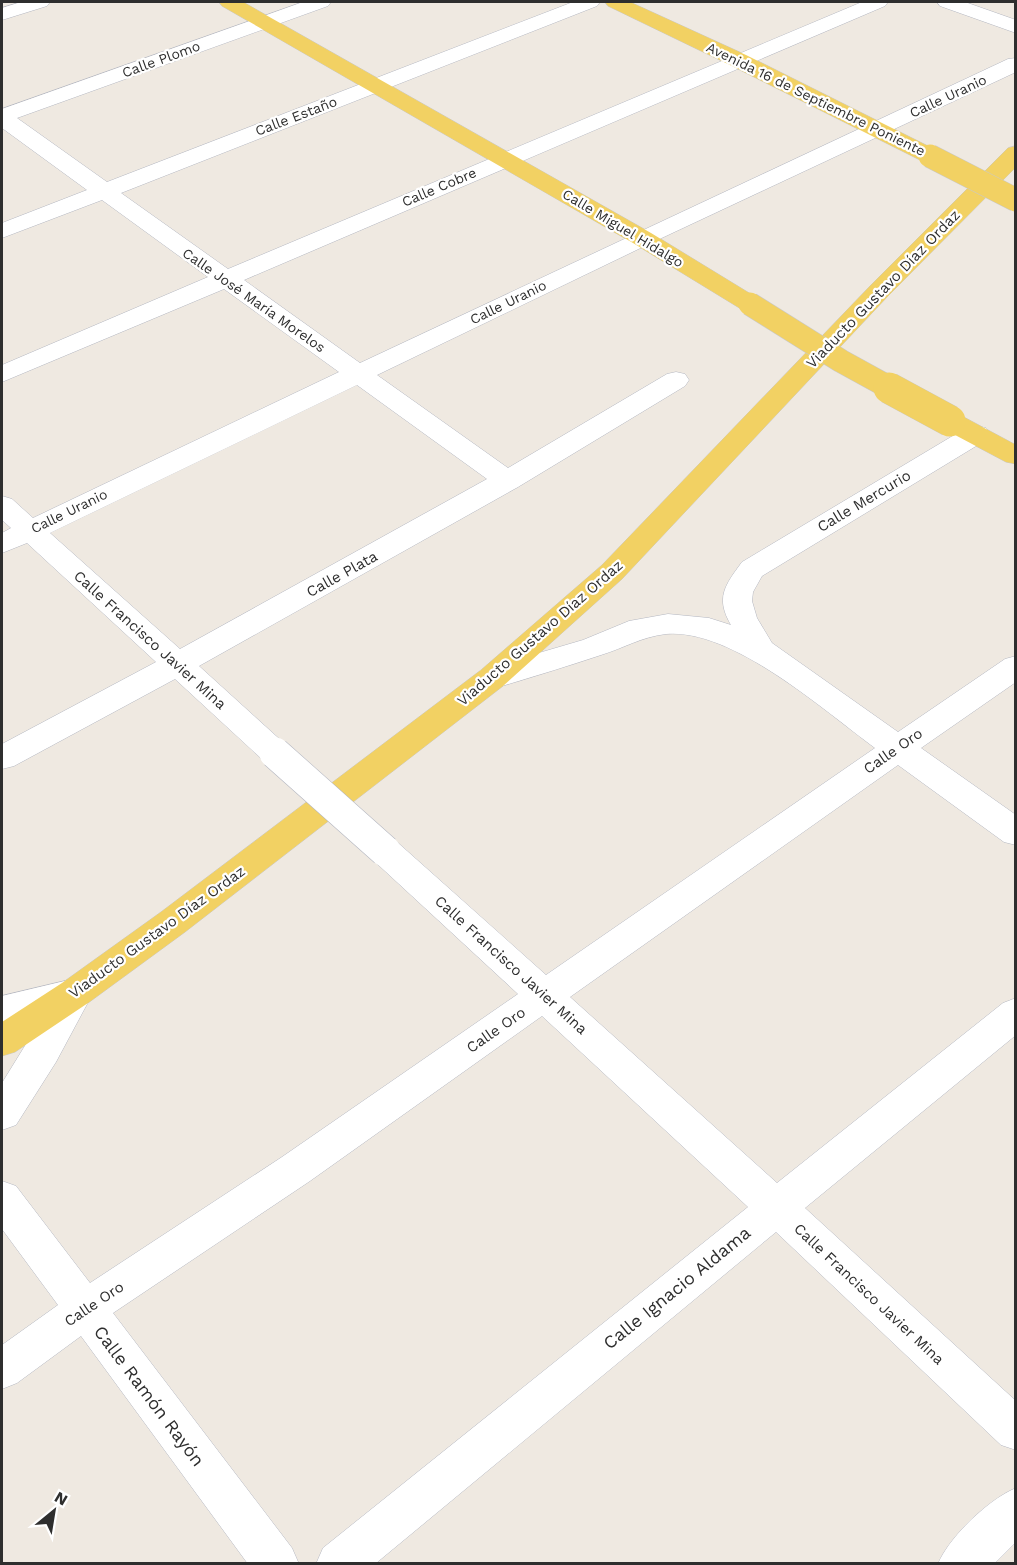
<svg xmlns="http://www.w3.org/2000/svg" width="1017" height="1565" font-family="'Work Sans',sans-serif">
  <rect width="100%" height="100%" fill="#efe9e1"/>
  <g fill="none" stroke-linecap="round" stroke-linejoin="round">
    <g stroke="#b4b7c1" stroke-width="1">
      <path id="minor" d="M21 2H50L47 6 2 20V8Z
        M303 2H331L328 6 17 118 107 182 573 2H600L597 6 121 193 228 269 862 2H888L885 6 244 280 360 363 1008 59 1016 58V72L651 243 377 375 508 468 667 374 676 372 685 374 689 380 685 386 518 487 199 666 286 745 291 753 286 761 275 765 264 761 175 679 14 766 2 769V744L156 662 27 543 2 553V533L11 528 2 520V496L12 499 33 518 339 372 224 289 2 382V365L208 277 102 200 2 238V223L87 190 2 128V109ZM357 385 487 479 180 649 50 533Z
        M937 2H965L1016 20V33L940 6Z
        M976 426 986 428 990 434 986 440 762 576 753 592 752 601 757 618 772 643 898 732 1005 659 1016 656V682L921 748 1016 815V845L1004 842 898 765 570 997 777 1183 1003 1003 1016 998V1035L805 1208 1016 1401V1450L1001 1445 776 1232 375 1564H316L323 1548 748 1207 542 1016 310 1181 113 1313 292 1548 299 1564H248L81 1336 17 1383 2 1389V1345L58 1305 2 1229V1181L16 1186 90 1283 282 1157 518 994 373 860 368 851 373 842 385 838 397 842 546 975 875 748C823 710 732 628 666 634 641 637 624 648 601 655 565 667 529 678 492 689L481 686 476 678 481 670 583 640 629 621 668 614 709 618 731 625C715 598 725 585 742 562L966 428Z
        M73 979 88 983 93 993 56 1062 16 1125 2 1130V1083L44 1015 2 1026V996Z
        M1016 1488V1542L994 1564H938C949 1537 989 1499 1016 1488Z"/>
    </g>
    <g stroke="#c9c9c9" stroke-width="1">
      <path id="primary" d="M219 2H243L651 233 759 299 763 304 759 309 750 312 741 309 633 243 222 6Z
        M605 2H630L746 55 938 151 941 156 938 161 930 163 922 161 730 65 608 6Z
        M1016 146V167L888 296 622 579 503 686 185 932 88 1003 15 1052 2 1056V1022L62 983 161 912 481 670 602 565 870 286 1008 148Z
        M950 413 960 415 1016 445V464L1006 462 940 427 936 421 940 415Z"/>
    </g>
    <use href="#minor" fill="#fff" fill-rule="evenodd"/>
    <use href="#primary" fill="#f2d163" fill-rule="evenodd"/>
    <g stroke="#b4b7c1" stroke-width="32" stroke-linecap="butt">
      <path id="minor-bridge" d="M275 753 385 851"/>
    </g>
    <g stroke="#c9c9c9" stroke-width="24" stroke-linecap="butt">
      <path id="primary-bridge-far1" d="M930 156 1016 200
        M750 304 841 361 892 389"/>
    </g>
    <g stroke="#c9c9c9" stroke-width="32" stroke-linecap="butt">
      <path id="primary-bridge" d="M889 388 950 421"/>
    </g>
    <use href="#minor-bridge" stroke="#fff" stroke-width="31"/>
    <use href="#primary-bridge-far1" stroke="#f2d163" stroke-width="23"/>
    <use href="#primary-bridge" stroke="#f2d163" stroke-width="31"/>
  </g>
  <g text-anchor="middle" stroke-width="4.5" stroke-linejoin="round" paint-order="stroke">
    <g font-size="14" fill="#2e2e2e" stroke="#fff">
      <text transform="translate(161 59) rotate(-20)" y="5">Calle Plomo</text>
      <text transform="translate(948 96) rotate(-25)" y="5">Calle Uranio</text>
      <text transform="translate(816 99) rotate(26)" y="5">Avenida 16 de Septiembre Poniente</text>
      <text transform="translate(296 116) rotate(-21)" y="5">Calle Estaño</text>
      <text transform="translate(439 187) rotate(-23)" y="5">Calle Cobre</text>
      <text transform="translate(623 228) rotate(31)" y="5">Calle Miguel Hidalgo</text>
      <text transform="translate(254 300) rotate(35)" y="5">Calle José María Morelos</text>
      <text transform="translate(508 302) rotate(-26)" y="5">Calle Uranio</text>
      <text transform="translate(69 511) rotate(-26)" y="5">Calle Uranio</text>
    </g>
    <g font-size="15" fill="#2e2e2e" stroke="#fff">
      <text transform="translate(883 289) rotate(-46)" y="5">Viaducto Gustavo Díaz Ordaz</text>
      <text transform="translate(864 501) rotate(-31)" y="5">Calle Mercurio</text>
      <text transform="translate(342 574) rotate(-29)" y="5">Calle Plata</text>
      <text transform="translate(540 633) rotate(-41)" y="5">Viaducto Gustavo Díaz Ordaz</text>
      <text transform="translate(150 640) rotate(42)" y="5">Calle Francisco Javier Mina</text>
      <text transform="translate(893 751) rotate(-35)" y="5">Calle Oro</text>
      <text transform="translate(157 932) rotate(-36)" y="5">Viaducto Gustavo Díaz Ordaz</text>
      <text transform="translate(511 965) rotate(42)" y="5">Calle Francisco Javier Mina</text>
      <text transform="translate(496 1030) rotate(-35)" y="5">Calle Oro</text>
      <text transform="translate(869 1294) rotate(43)" y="5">Calle Francisco Javier Mina</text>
      <text transform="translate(94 1304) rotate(-34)" y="5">Calle Oro</text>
    </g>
    <g font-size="18" fill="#2e2e2e" stroke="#fff">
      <text transform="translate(677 1288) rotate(-39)" y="6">Calle Ignacio Aldama</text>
      <text transform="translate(149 1396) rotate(53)" y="6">Calle Ramón Rayón</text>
    </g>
  </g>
  <rect width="1017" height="1565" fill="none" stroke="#2e2e2e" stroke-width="6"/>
  <g transform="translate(54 1511) rotate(30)" stroke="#ffffff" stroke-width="4.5" paint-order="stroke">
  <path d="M0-4.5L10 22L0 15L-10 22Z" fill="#2e2e2e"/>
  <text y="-9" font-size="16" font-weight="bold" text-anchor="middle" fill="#2e2e2e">N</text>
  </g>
</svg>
